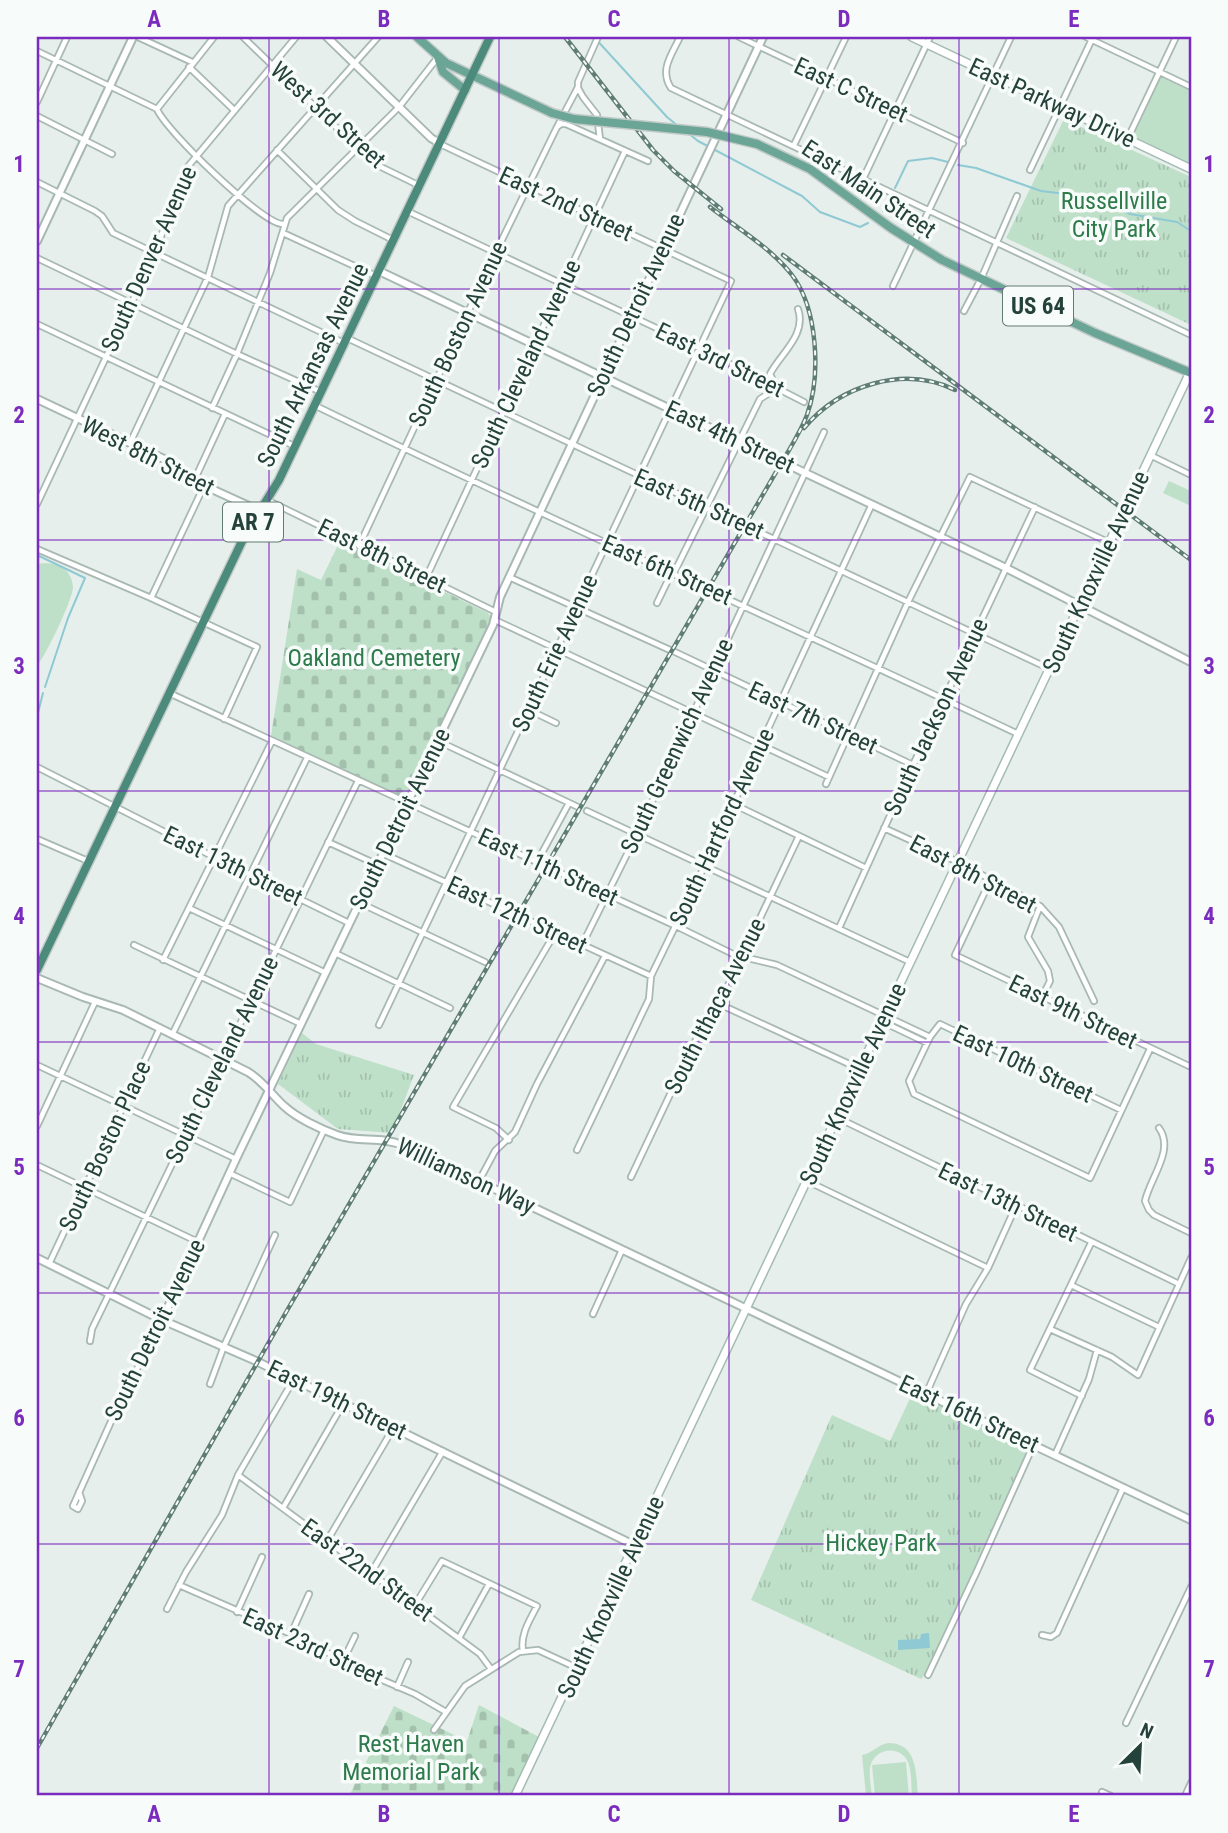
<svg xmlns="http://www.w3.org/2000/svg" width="1228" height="1833" font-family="'Roboto Condensed',sans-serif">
  <defs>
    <pattern id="cemetery-stones" width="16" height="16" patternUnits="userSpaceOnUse" patternTransform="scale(1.75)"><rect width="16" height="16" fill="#bfe0c8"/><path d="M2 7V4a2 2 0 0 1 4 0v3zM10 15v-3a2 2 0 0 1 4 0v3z" fill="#a4c1ad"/></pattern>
    <pattern id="park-tufts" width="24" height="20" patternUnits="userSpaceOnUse" patternTransform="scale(1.75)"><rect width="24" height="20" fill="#bfe0c8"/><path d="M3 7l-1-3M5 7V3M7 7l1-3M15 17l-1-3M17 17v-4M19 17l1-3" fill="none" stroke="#a4c1ad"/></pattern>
  </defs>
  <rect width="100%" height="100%" fill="#e6efeb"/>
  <path fill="#bfe0c8" d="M1161 77 1191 91V166L1132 137Z
    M1169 481 1191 491V506L1163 493Z
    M37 555 40 557 37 564C53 561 72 567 73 587 73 599 46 655 37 666Z
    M888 1743C918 1743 916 1774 918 1796H912C911 1786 912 1772 908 1762 900 1744 873 1748 870 1768 869 1776 871 1787 872 1796H866L862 1755C871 1754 877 1745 888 1743Z
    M906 1762 909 1796H875L872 1765Z"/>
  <path fill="url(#cemetery-stones)" d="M340 541 488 613 491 618 407 800 348 777 271 736 297 569 321 580Z
    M479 1705 539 1737 532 1772 519 1796H349L394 1706 467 1741Z"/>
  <path fill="url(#park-tufts)" d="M1064 119 1191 177V325L1006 238Z
    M302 1033 316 1044 414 1075 392 1133 338 1129 278 1084Z
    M913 1392 1030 1449 927 1672 921 1679 751 1600 832 1415 890 1441Z"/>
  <path fill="#8ec9d4" d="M929 1633 930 1648 898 1650V1640L920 1639 921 1634Z"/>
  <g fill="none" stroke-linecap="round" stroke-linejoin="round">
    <path stroke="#8ec9d4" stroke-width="2" d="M594 37 667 117 678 126
      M688 133 698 141 802 196 820 212 860 227 868 223
      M958 165 976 168 1041 191 1099 198 1130 214 1177 222 1191 231
      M895 188 908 161 932 158 948 162
      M883 211 889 200
      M37 555 85 578 68 618 45 687
      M37 717 43 693"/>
    <g stroke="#a8b8b2" stroke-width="8">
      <path id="minor" d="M138 37 192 62
        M243 37 368 158 377 165 418 185
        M598 37 578 82V88L583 97 597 115 600 139
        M680 37C672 54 659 70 671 88L1191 335
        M739 37 963 143
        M1086 37 1191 87
        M37 51 157 109C165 130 263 225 283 224
        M189 67 234 110
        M37 102 67 37
        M157 109 214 37
        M37 116 112 154
        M558 125 578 87
        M1128 138 1176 37
        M794 145 846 37
        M277 150 338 210 355 221 393 240
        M1030 170 1093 37
        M863 179 930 37
        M37 182 95 211 102 216 113 233 344 343
        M407 211 699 348 804 402
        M283 233 376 276
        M37 258 237 354 321 392
        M893 286 1011 37
        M964 311 981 279 1017 196
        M37 324 294 446
        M347 338 1050 669
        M775 385 770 374C780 354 807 335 798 309
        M316 406C548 519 784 623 1018 734
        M212 408 237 354 270 273 287 218 399 107 438 57
        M130 443 208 277 228 206 378 37
        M1152 456 1191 475
        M194 481 225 414
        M267 500 496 612
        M37 504 155 253 185 170 296 37
        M359 546 496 252 557 127 561 124H566L648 161
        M37 549 151 598 257 647 224 719
        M674 573 760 399 771 392 783 391
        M509 577 670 650
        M426 578 625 151
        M151 598 204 486
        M657 603 672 572
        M495 620 829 777
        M675 652 913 765
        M169 693 676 926 735 955 777 965 930 1037
        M529 710 556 723
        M438 741 578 807
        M37 767 214 857 349 923
        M826 784 908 602 970 477 1110 543
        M733 804 866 868
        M587 811 910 962
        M884 828 958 862 1040 906 1059 927 1094 1001
        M37 839 88 861
        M328 842 378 865
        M384 854 651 976
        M537 862 569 803
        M990 881 955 955 1191 1067
        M360 903 485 962
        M1040 906 1028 937 1048 971 1050 981 1042 997
        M189 908 326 973
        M839 928 913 765 1035 507
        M134 945 301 1024
        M582 945 637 834 824 432
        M335 953 450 1008
        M163 960 272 741
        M717 1003 860 1069
        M883 1022 927 1043
        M379 1025 731 281 440 144
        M173 1033 307 758
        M37 1065 236 1159
        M1121 1110 940 1024 930 1037 909 1081 914 1094 1090 1178 1150 1049
        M838 1118 1179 1284
        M37 1126 95 1002
        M1159 1128C1175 1150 1150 1178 1145 1201L1149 1210 1154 1215 1191 1233
        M509 1140 496 1128 453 1107 555 933
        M577 1150 649 999 651 976 705 865 872 504
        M37 1165 198 1242
        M229 1173 290 1202 324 1130
        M631 1177 710 1010 723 996 799 836
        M479 1181 495 1151 515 1132 537 1084 605 956
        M807 1181 988 1268
        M49 1264 160 1028
        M1071 1285 1159 1327
        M593 1314 622 1250
        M1050 1329 1112 1357 1138 1375 1191 1258
        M90 1341 92 1329 358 781
        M210 1384 224 1346 275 1235
        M926 1394 966 1304 988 1268 1016 1206
        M1082 1396 1030 1370 1091 1243
        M1055 1455 1089 1379 1097 1350
        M238 1475 480 1654 491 1669
        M79 1492 82 1501 78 1509 73 1506 118 1406 162 1320
        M283 1508 343 1404
        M327 1541 394 1427
        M371 1573 443 1451
        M179 1585 291 1634 373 1676 415 1694 446 1712
        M415 1605 442 1561 537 1606C530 1620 520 1634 523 1651
        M167 1609 186 1572 222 1515 238 1475 294 1379
        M237 1612 262 1557
        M291 1634 309 1594
        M1042 1635 1051 1637 1057 1633 1123 1488
        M459 1638 489 1584
        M343 1661 355 1636
        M928 1675 977 1571 1033 1446
        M397 1687 408 1662
        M1126 1723 1191 1587
        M434 1730 465 1686 519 1652 538 1650 575 1667
        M1102 1792 1111 1796
        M1185 1796 1191 1783"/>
    </g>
    <g stroke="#a8b8b2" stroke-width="10">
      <path id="tertiary" d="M327 37 431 138 439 143
        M37 241 133 37
        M379 271 1006 568 1191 662
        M37 399 166 460 194 481 260 511
        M37 978 83 997 123 1010 248 1072C263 1081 271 1094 284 1106 297 1118 320 1129 337 1135 358 1143 381 1136 402 1145L1191 1520
        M37 1258 162 1320 256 1361 636 1546
        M162 1320 236 1159 493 625 500 597 763 37"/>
    </g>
    <g stroke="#a4bbb3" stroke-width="10">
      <path id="secondary" d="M912 37 1191 169
        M515 1796 1191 370"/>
    </g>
    <g stroke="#c2cac8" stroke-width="11">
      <path id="primary" d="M417 37 446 63 552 113
        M438 57 443 72 465 90
        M757 144 810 169 891 228 942 260 1095 333 1191 373"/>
    </g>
    <g stroke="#c2cac8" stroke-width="11">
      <path id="trunk" d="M37 970 245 535 279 480 490 37"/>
    </g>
    <use href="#minor" stroke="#fff" stroke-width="4.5"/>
    <use href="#tertiary" stroke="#fff" stroke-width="6"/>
    <use href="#secondary" stroke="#fff" stroke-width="7"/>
    <use href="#primary" stroke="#6aa596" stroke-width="8"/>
    <use href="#trunk" stroke="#4c8a7c" stroke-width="8"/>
    <g stroke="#5f7d75" stroke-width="4.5">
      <path id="rail" d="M565 37 653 150 674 171 721 209
        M783 255 1191 560
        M804 428C840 385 904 365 955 390
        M37 1748 285 1314 779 467C789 450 800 433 807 415 821 376 818 309 792 275 771 248 737 228 710 207"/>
    </g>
    <use href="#rail" stroke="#f7fbf9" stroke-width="2" stroke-dasharray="5" stroke-linecap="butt"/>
    <g stroke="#c2cac8" stroke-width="11" stroke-linecap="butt">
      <path id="primary-bridge" d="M552 113 574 119 707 132 757 144"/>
    </g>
    <use href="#primary-bridge" stroke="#6aa596" stroke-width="8"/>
  </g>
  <path fill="none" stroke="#7b2cbf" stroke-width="2" stroke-opacity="0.55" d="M269 37V1796M499 37V1796M729 37V1796M959 37V1796M37 289H1191M37 540H1191M37 791H1191M37 1042H1191M37 1293H1191M37 1544H1191"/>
  <g text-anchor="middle" stroke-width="7" stroke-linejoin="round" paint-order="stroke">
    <g fill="#f7fbf9" stroke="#637a73" stroke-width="2">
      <rect x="1003" y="286.5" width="70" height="39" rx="5"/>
      <rect x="223" y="502.5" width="60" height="39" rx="5"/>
    </g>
    <g font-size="23" font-weight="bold" fill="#24423a">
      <text x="1038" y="314">US 64</text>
      <text x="253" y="530">AR 7</text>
    </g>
    <g font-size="24" fill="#24423a" stroke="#f7fbf9">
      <text transform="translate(851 90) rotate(25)" y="8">East C Street</text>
      <text transform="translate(1052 103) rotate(25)" y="8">East Parkway Drive</text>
      <text transform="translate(328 115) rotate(42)" y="8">West 3rd Street</text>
      <text transform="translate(869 189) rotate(34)" y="8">East Main Street</text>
      <text transform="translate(566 204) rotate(25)" y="8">East 2nd Street</text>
      <text transform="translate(149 259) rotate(-66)" y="8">South Denver Avenue</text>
      <text transform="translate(636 305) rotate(-65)" y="8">South Detroit Avenue</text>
      <text transform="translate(458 334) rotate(-65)" y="8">South Boston Avenue</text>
      <text transform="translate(720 360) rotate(26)" y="8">East 3rd Street</text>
      <text transform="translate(526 364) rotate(-65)" y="8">South Cleveland Avenue</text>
      <text transform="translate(313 365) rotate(-64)" y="8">South Arkansas Avenue</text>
      <text transform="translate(730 437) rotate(25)" y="8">East 4th Street</text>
      <text transform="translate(148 456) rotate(27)" y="8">West 8th Street</text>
      <text transform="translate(699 504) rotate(24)" y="8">East 5th Street</text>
      <text transform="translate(382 556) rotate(26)" y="8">East 8th Street</text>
      <text transform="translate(667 570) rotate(24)" y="8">East 6th Street</text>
      <text transform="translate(1096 572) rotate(-65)" y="8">South Knoxville Avenue</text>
      <text transform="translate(555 653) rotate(-65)" y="8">South Erie Avenue</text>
      <text transform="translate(936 717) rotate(-65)" y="8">South Jackson Avenue</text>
      <text transform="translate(813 718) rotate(25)" y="8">East 7th Street</text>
      <text transform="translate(677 746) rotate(-65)" y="8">South Greenwich Avenue</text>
      <text transform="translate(400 819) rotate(-64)" y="8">South Detroit Avenue</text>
      <text transform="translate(722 827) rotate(-65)" y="8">South Hartford Avenue</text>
      <text transform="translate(233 866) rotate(26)" y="8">East 13th Street</text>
      <text transform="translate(548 867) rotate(25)" y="8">East 11th Street</text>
      <text transform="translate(973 874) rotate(28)" y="8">East 8th Street</text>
      <text transform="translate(517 915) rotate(25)" y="8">East 12th Street</text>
      <text transform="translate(715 1006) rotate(-63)" y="8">South Ithaca Avenue</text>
      <text transform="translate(1073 1012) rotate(26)" y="8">East 9th Street</text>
      <text transform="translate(222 1060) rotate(-64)" y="8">South Cleveland Avenue</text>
      <text transform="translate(1023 1064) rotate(25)" y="8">East 10th Street</text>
      <text transform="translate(853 1084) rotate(-65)" y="8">South Knoxville Avenue</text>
      <text transform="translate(105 1146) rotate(-65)" y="8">South Boston Place</text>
      <text transform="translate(466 1176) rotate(25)" y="8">Williamson Way</text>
      <text transform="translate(1008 1202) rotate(26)" y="8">East 13th Street</text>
      <text transform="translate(155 1330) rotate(-64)" y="8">South Detroit Avenue</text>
      <text transform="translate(337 1400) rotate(26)" y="8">East 19th Street</text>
      <text transform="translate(969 1414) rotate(25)" y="8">East 16th Street</text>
      <text transform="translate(367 1570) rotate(36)" y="8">East 22nd Street</text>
      <text transform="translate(611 1597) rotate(-65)" y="8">South Knoxville Avenue</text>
      <text transform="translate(313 1647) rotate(25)" y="8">East 23rd Street</text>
    </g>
    <g font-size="24" fill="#2d7a4b" stroke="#f7fbf9">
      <text x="1114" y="209">Russellville<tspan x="1114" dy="28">City Park</tspan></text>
      <text x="374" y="666">Oakland Cemetery</text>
      <text x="881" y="1551">Hickey Park</text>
      <text x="411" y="1752">Rest Haven<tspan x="411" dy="28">Memorial Park</tspan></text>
    </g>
  </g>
  <rect width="1228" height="1833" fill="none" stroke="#f7fbf9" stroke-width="77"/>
  <g transform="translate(1140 1746) rotate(24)" stroke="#f7fbf9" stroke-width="5" paint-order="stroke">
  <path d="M0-5L12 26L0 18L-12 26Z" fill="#24423a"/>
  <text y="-10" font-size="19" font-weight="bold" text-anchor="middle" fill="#24423a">N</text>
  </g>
  <rect x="38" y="38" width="1152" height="1756" fill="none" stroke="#7b2cbf" stroke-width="2.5"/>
  <g font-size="23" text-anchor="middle" font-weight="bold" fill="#7b2cbf">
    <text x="154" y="27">A</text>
    <text x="384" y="27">B</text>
    <text x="614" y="27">C</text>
    <text x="844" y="27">D</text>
    <text x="1074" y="27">E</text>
    <text x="19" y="172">1</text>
    <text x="1209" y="172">1</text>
    <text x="19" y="423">2</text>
    <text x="1209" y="423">2</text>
    <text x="19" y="674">3</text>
    <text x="1209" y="674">3</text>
    <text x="19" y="924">4</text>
    <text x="1209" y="924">4</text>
    <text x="19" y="1175">5</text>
    <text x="1209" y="1175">5</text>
    <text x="19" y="1426">6</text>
    <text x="1209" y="1426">6</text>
    <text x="19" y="1677">7</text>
    <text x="1209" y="1677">7</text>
    <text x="154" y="1822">A</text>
    <text x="384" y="1822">B</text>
    <text x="614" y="1822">C</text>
    <text x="844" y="1822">D</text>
    <text x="1074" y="1822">E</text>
  </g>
</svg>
